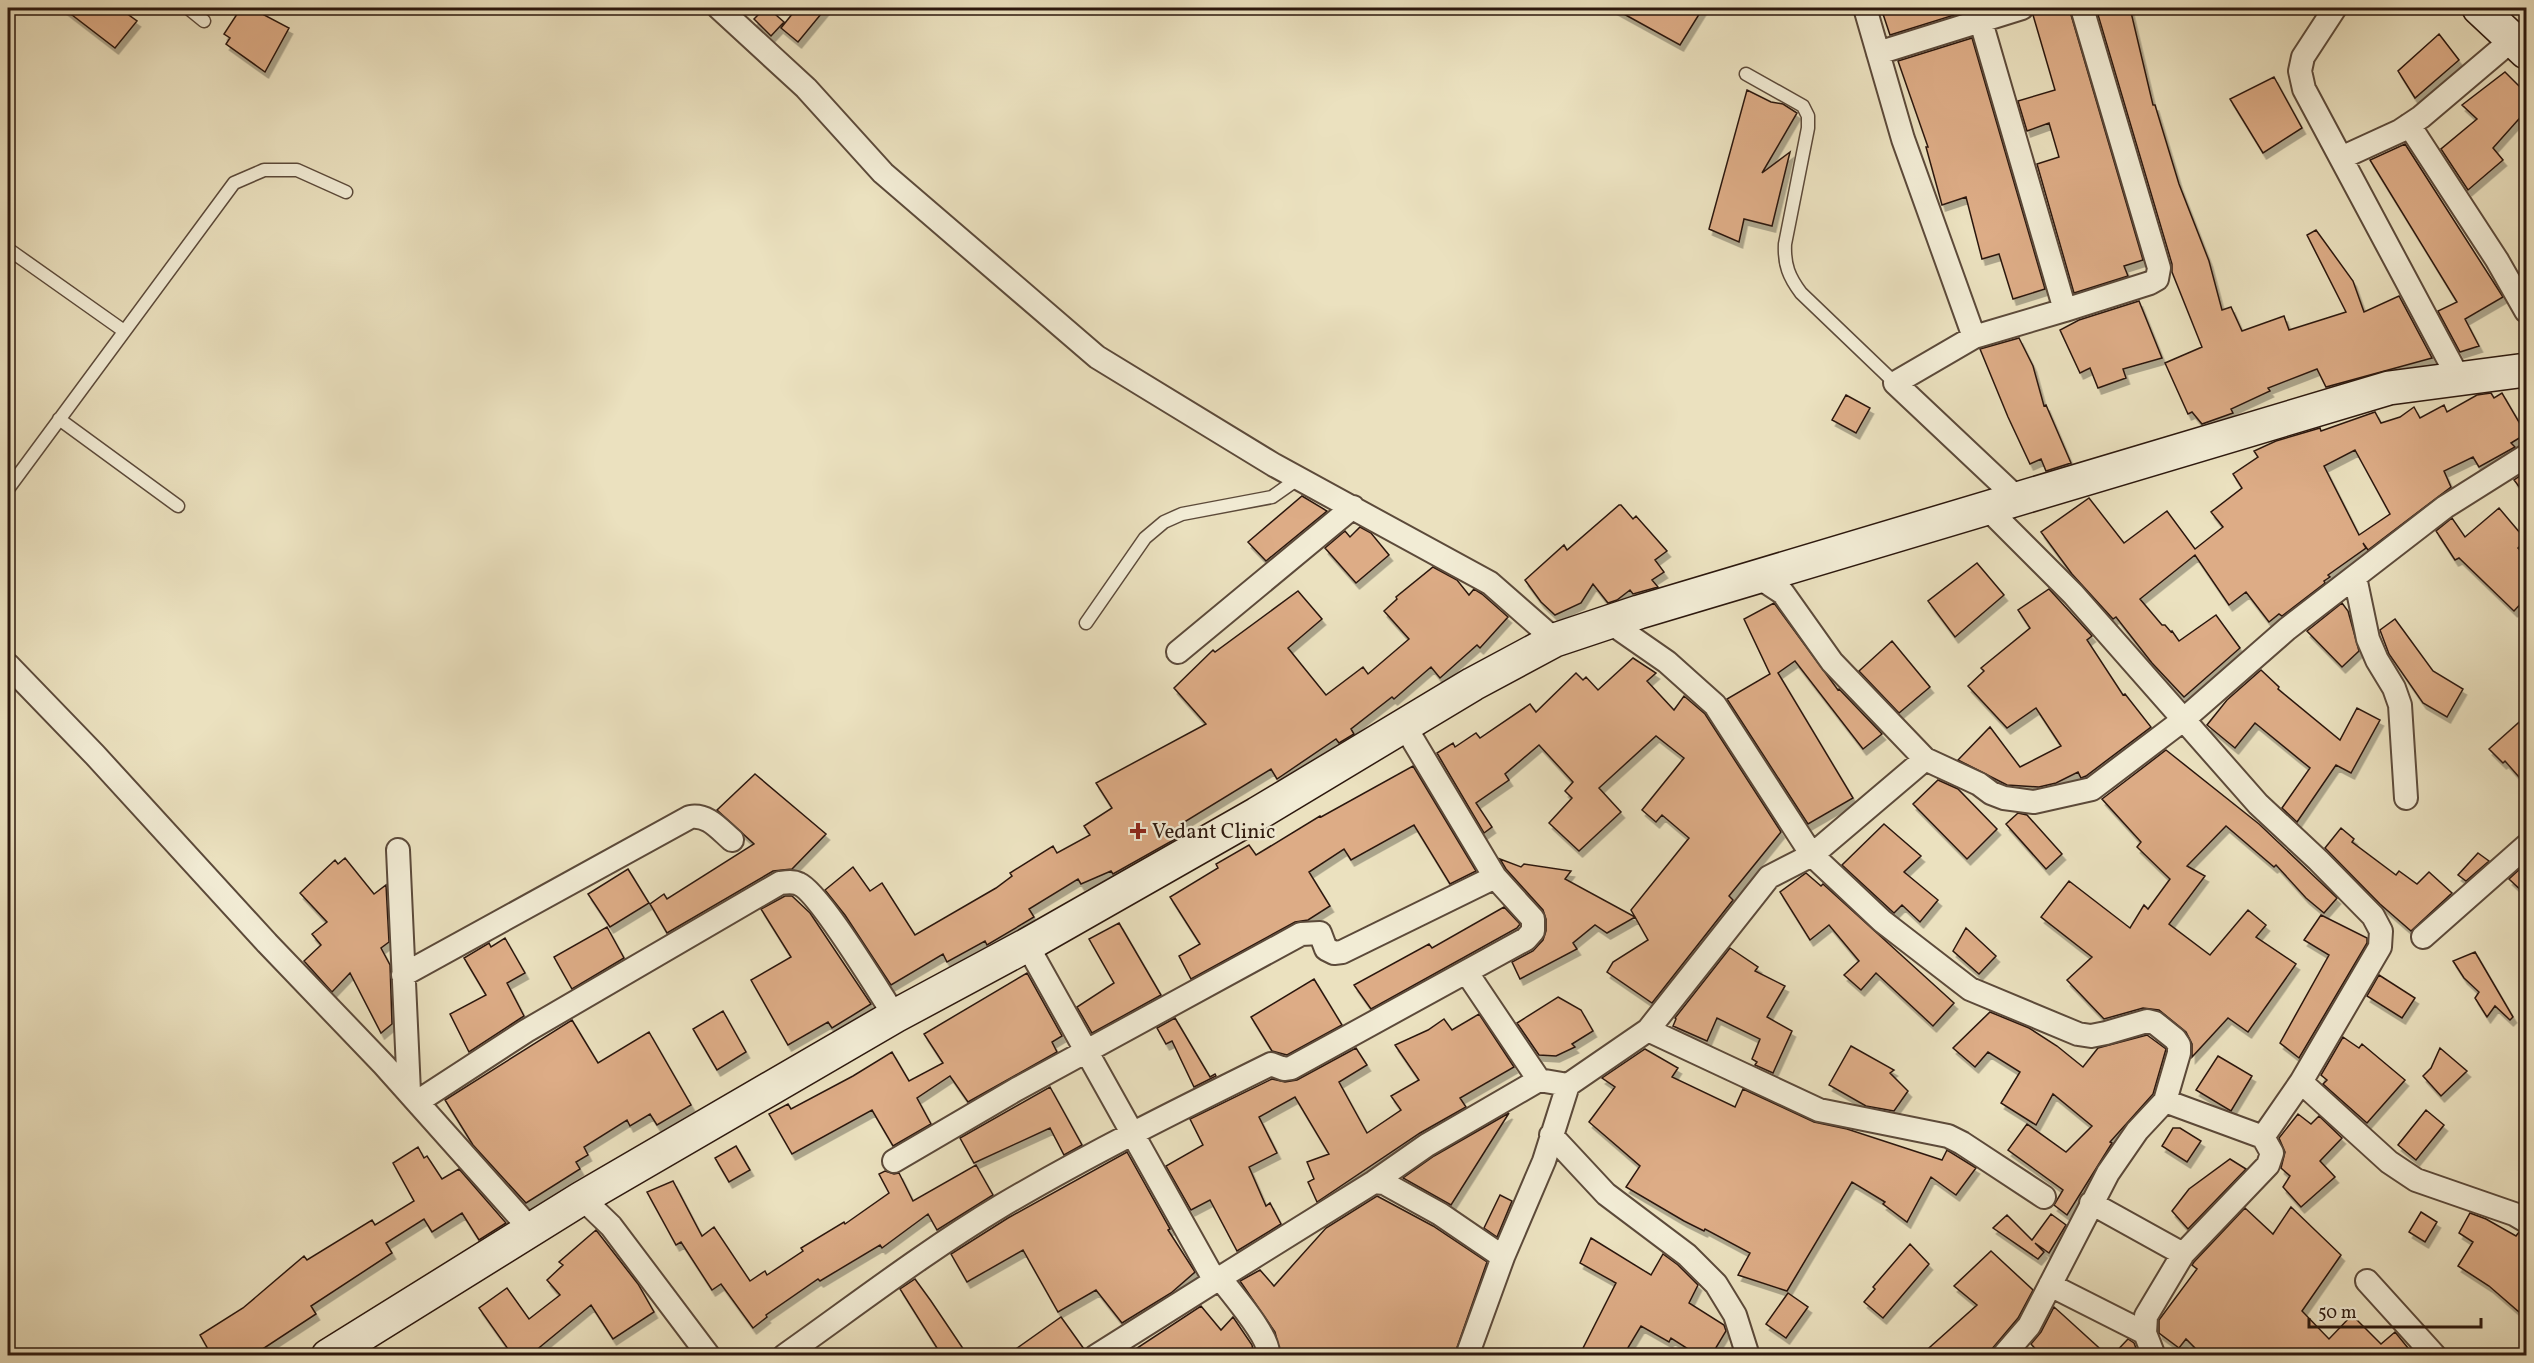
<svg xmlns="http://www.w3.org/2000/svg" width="2534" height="1363" font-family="Vollkorn,serif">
  <defs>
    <filter id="shadow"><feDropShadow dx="3.5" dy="6" stdDeviation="0" flood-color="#0004"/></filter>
  </defs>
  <rect width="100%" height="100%" fill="#ebe1bf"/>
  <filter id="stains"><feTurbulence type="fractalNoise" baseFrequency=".00333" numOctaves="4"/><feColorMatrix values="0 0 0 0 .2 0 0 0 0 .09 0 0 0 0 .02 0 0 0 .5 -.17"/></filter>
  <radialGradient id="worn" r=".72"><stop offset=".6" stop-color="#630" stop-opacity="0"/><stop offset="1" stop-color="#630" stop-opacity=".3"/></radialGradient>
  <path fill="#ddac86" stroke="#2c180e" stroke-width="1.5" fill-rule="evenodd" filter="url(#shadow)" d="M63 8H119L137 21 115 48Z
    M241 8H251L289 28 265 72 226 44 230 38 224 34Z
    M765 8H768L784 22 771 36 754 19Z
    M797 8H826L798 42 781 28Z
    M1613 8H1703L1680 45Z
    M1881 8H1964V12L1890 35Z
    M2035 8H2069L2143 260 2124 266 2128 276 2074 293 2037 164 2059 157 2049 123 2027 131 2018 101 2055 90 2033 15Z
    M2096 8H2130L2153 105H2155L2179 184 2209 261 2222 310 2231 307 2242 331 2284 316 2289 330 2346 312 2307 235 2316 230 2353 281 2364 312 2399 296 2432 358 2326 387 2317 369 2268 388 2270 391 2231 409 2233 413 2202 424 2192 412 2188 414 2165 363 2202 347 2172 272V264Z
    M2439 34 2459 60 2415 98 2398 71Z
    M1972 38 2045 289 2013 299 1999 254 1982 259 1966 197 1942 205 1926 147H1928L1898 61Z
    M2505 72 2526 93V111L2493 148 2503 160 2468 190 2441 149 2477 119 2462 105Z
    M2274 77 2302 128 2263 153 2230 99Z
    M1747 90 1771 102 1783 104 1797 113 1762 173 1790 152 1772 226 1744 219 1739 242 1709 229Z
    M2405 144 2503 297 2465 319 2479 346 2460 352 2438 311 2457 302 2370 160Z
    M2139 301 2162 358 2123 369 2126 378 2098 388 2090 368 2080 373 2060 330 2079 320Z
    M2019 338 2033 366 2044 406 2046 405 2071 463 2046 471 2041 459 2030 464 2008 417 1980 349Z
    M2491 393 2494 398 2502 393 2526 434 2511 443 2515 447 2479 467 2473 457 2444 471 2451 487 2368 550 2363 543 2366 548 2328 575 2330 577 2324 581 2325 583 2282 616 2279 614 2269 622 2246 592 2229 605 2195 555 2140 599 2162 625H2165L2171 632 2172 631 2179 641 2216 615 2240 648 2184 697 2152 663 2116 617 2113 619 2072 574 2041 532 2089 498 2124 543 2167 511 2195 549 2223 527 2211 512 2242 488 2233 474 2258 457 2254 451 2276 441 2320 428 2321 431 2375 412 2381 423 2400 417 2414 407 2420 418 2444 405 2447 412 2477 395ZM2355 450 2390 514 2359 535 2324 466Z
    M1846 395 1870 408 1856 433 1832 420Z
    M2526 472V496L2514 480Z
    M1302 496 1327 511 1266 561 1248 542Z
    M1619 505H1621L1633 519 1636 516 1667 551 1655 560 1664 572 1652 580 1658 587 1633 594 1630 590 1617 600 1608 603 1593 584 1581 603 1555 615 1541 602 1525 580 1564 545 1567 550Z
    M2499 508 2526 540 2518 548 2526 557V598L2514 611 2459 558 2455 560 2436 531 2452 518 2465 537Z
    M1360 527 1371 533 1389 555 1356 583 1325 548 1345 531 1350 537Z
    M1977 563 2004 595 1955 637 1928 601Z
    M1433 567 1457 580 1469 595 1474 589 1482 594 1508 617 1480 648 1477 645 1440 678 1431 667 1394 699 1392 697 1351 729 1354 734 1339 743 1336 739 1277 779 1271 769 1181 824 1186 833 1113 874 1111 871 1081 884 1078 879 1029 909 1034 917 987 945 985 941 947 962 943 954 891 985 845 915 825 890 853 867 870 891 882 883 915 935 996 888 1012 876 1010 873 1053 846 1057 853 1090 835 1084 826 1112 808 1096 783 1206 724 1174 688 1213 650 1215 652 1298 591 1322 619 1288 648 1326 695 1363 667 1368 674 1409 639 1384 611 1397 599 1396 597Z
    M2049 589 2092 636 2087 640 2123 695 2125 694 2151 727 2086 776 2081 778 2078 772 2056 783 2039 787 2007 785 1958 760 1990 727 2020 767 2061 746 2036 708 2007 728 1968 686 1984 671 1981 668 2030 628 2018 610Z
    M1774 603 1838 690 1839 689 1882 734 1863 749 1795 661 1778 673 1853 798 1808 824 1727 699 1770 674 1744 619Z
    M2342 603 2348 611 2359 651 2342 667 2307 631Z
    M2395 619 2433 671 2463 689 2447 717 2423 703 2389 654 2380 630Z
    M1892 641 1930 687 1899 713 1859 671Z
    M1633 658 1656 673 1647 681 1674 710 1684 696 1705 714 1781 832 1729 896 1733 900 1652 1003 1607 972 1613 962 1648 940 1635 917 1607 933 1595 925 1573 943 1577 949 1520 979 1512 962 1533 951 1543 940 1546 931V919L1543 910 1506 869 1500 859 1521 867 1524 864 1571 871 1565 879 1635 917 1631 910 1689 838 1662 815 1656 822 1642 810 1684 758 1656 736 1599 788 1621 812 1579 851 1549 823 1572 798 1565 791 1573 782 1539 745 1505 774 1509 780 1476 803 1492 827 1484 833 1437 753 1453 743 1455 747 1476 733 1480 738 1530 704 1536 712 1576 673 1583 680 1586 677 1598 690Z
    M2261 670 2279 687 2278 689 2340 740 2357 708 2380 720 2351 773 2336 765 2297 822 2282 808 2310 768 2255 723 2235 748 2207 725 2227 700Z
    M2526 716V785L2505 761 2503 763 2489 749Z
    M2166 750 2259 824 2337 898 2324 913 2306 898 2276 865 2274 867 2226 826 2187 866 2205 876 2169 924 2210 955 2248 910 2266 925 2256 937 2296 964 2248 1032 2228 1018 2192 1057V1044L2186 1032 2159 1010 2143 1008 2104 1019 2067 980 2092 957 2041 917 2069 881 2130 928 2144 905 2148 909 2170 879 2137 847 2141 842 2102 799Z
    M1413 766 1476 871 1450 884 1414 825 1351 860 1344 849 1309 872 1330 906 1308 920 1295 922 1191 979 1179 956 1200 944 1170 897 1218 868 1216 864 1249 845 1256 855 1320 816 1321 817Z
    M755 774 826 834 792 869 773 871 667 933 650 904 664 894 667 899 754 844 717 810Z
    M1938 780 1958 789 1997 829 1967 859 1913 804Z
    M2018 813 2027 815 2062 854 2046 869 2006 824Z
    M1884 824 1921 856 1904 872 1938 900 1920 922 1902 905 1894 913 1842 865Z
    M2341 828 2354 839 2352 842 2396 875 2399 871 2417 884 2429 872 2452 893 2411 931 2380 904 2325 848Z
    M2478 853 2489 861 2466 881 2458 875Z
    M345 858 374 894 386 885 389 942 381 948 390 965 392 1024 381 1033 350 973 332 992 304 961 321 945 312 934 327 922 300 893 335 860 338 864Z
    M2522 867 2526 869V895L2509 879Z
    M628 869 649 903 610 927 588 894Z
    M1806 873 1821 886 1823 884 1954 1003 1933 1026 1876 973 1861 990 1844 975 1859 961 1829 925 1810 940 1780 892Z
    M785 896H792L810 913 871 1004 832 1028 828 1022 788 1045 751 980 791 957 761 909Z
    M1504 907 1520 924 1517 928 1371 1009 1354 985 1429 944 1432 948Z
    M2321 915 2367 938V943L2299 1058 2280 1043 2329 955 2304 940Z
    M1119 923 1161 995 1092 1033 1077 1007 1114 983 1089 939Z
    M607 927 624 958 572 989 554 957Z
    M1966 928 1996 956 1979 974 1953 951Z
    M505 938 525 973 507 983 524 1016 469 1052 450 1014 486 995 464 958 489 943 491 947Z
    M1730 948 1758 967 1755 971 1785 986 1767 1017 1792 1031 1773 1073 1755 1065 1757 1062 1752 1059 1760 1039 1717 1018 1707 1041 1673 1026 1676 1019 1675 1018Z
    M2475 952 2513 1017 2510 1020 2495 1006 2487 1017 2475 998 2479 992 2464 978 2453 961Z
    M1027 973 1062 1036 1052 1042 1057 1052 968 1102 950 1076 917 1098 931 1124 893 1146 872 1110 792 1154 769 1114 788 1104 791 1109 853 1076 892 1052 909 1081 943 1063 924 1034Z
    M2379 975 2415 998 2402 1018 2367 996Z
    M1314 979 1342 1025 1287 1055 1272 1051 1251 1017Z
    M1558 997 1581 1010 1593 1031 1572 1044 1575 1047 1556 1056 1539 1055 1517 1023Z
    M723 1011 746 1052 717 1070 693 1029Z
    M1990 1012 2029 1028 2057 1046 2083 1067 2098 1048 2147 1035 2166 1049 2153 1094 2110 1142 2112 1143 2067 1215 2054 1205 2063 1190 2008 1150 2027 1124 2066 1152 2092 1126 2053 1094 2036 1125 2001 1103 2020 1072 1988 1052 1975 1067 1953 1048Z
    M1479 1014 1514 1067 1460 1098 1466 1107 1420 1133 1317 1202 1308 1182 1314 1179 1307 1162 1329 1154 1295 1097 1259 1117 1277 1153 1249 1167 1266 1206 1270 1203 1281 1224 1237 1251 1210 1200 1191 1210 1166 1166 1203 1145 1190 1119 1272 1079 1285 1082 1297 1080 1356 1048 1367 1065 1339 1082 1367 1133 1401 1110 1391 1096 1419 1080 1395 1045 1428 1030 1444 1019 1452 1030Z
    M1175 1018 1210 1077 1215 1074 1216 1076 1194 1087 1172 1041 1166 1044 1157 1028Z
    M572 1020 598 1063 649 1032 691 1105 657 1125 650 1114 630 1126 627 1120 584 1147 588 1155 576 1162 580 1169 526 1203 473 1145 445 1100Z
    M2343 1037 2359 1048 2362 1044 2405 1080 2367 1123 2323 1084 2327 1080 2321 1075Z
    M1851 1046 1894 1070 1890 1073 1908 1091 1894 1111 1866 1106 1829 1085Z
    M2440 1048 2467 1071 2441 1096 2423 1076 2431 1068Z
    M1645 1049 1678 1068 1672 1077 1735 1107 1743 1089 1814 1122 1847 1129 1942 1160 1947 1150 1976 1168 1956 1195 1931 1177 1907 1222 1883 1204 1885 1202 1852 1182 1787 1291 1738 1275 1750 1253 1705 1229 1704 1231 1684 1221 1626 1187 1640 1166 1589 1122 1615 1087 1602 1078Z
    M2218 1056 2252 1076 2231 1111 2196 1090Z
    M1050 1087 1082 1145 1064 1155 1050 1128 974 1163 960 1138Z
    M2426 1110 2444 1125 2416 1160 2398 1145Z
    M1509 1113 1451 1205 1403 1178 1434 1156Z
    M2298 1114 2311 1124 2319 1116 2342 1138 2320 1161 2335 1177 2301 1207 2283 1187 2290 1176 2281 1168 2285 1152 2279 1138Z
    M2173 1128H2180L2201 1141 2187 1162 2162 1146Z
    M736 1146 750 1170 729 1182 715 1158Z
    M418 1147 424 1158 427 1156 442 1179 459 1169 506 1223 479 1240 462 1213 432 1232 424 1219 386 1243 392 1253 311 1306 316 1314 252 1356H212L200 1335 243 1308 304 1256 307 1260 372 1220 375 1225 414 1201 393 1163Z
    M1127 1152 1170 1229 1168 1230 1195 1272 1171 1293 1122 1323 1096 1290 1058 1312 1023 1250 967 1282 951 1254 1008 1218Z
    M2230 1159 2246 1169 2188 1229 2172 1211 2189 1189Z
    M976 1165 993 1195 937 1230 928 1214 882 1248 880 1245 820 1281 818 1279 766 1315 767 1317 753 1328 721 1284 712 1290 681 1242 676 1245 647 1192 673 1181 702 1236 714 1227 750 1281 765 1271 767 1275 803 1251 801 1248 844 1222 845 1224 889 1193 879 1174 885 1171 894 1174 899 1173 913 1201Z
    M1500 1195 1512 1201 1497 1237 1484 1228Z
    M1377 1196 1433 1226 1487 1262 1454 1356H1281L1275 1332 1240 1281 1260 1270 1274 1286 1326 1228Z
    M2291 1207 2341 1255 2302 1311 2329 1339 2352 1315 2381 1344 2395 1332 2408 1348 2399 1356H2203L2186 1339 2179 1348 2159 1333V1320L2197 1269 2192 1265 2194 1262 2245 1208 2273 1234Z
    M2421 1212 2437 1222 2425 1242 2409 1232Z
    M2470 1213 2486 1219 2516 1236 2519 1232 2526 1234V1318L2489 1286 2458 1266 2473 1242 2459 1233Z
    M2051 1214 2066 1225 2049 1253 2035 1243 2044 1252 2038 1259 1993 1228 2007 1215 2032 1240Z
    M596 1230 638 1284 654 1312 613 1339 591 1305 529 1356H513L479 1308 507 1288 529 1319 560 1295 547 1280 563 1265 559 1262Z
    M1591 1238 1651 1275 1663 1254 1678 1265 1698 1285 1689 1303 1724 1325 1726 1331 1711 1356H1699L1671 1338 1669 1342 1641 1326 1623 1356H1579L1616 1283 1580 1263Z
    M1910 1244 1929 1264 1883 1318 1864 1302 1875 1289 1873 1287Z
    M1991 1251 2033 1290 2018 1318 1986 1356H1920L1977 1305 1954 1286Z
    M915 1279 931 1301 968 1356H942L900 1289Z
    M1788 1293 1808 1307 1786 1338 1766 1324Z
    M1201 1306 1221 1330 1233 1317 1252 1345 1254 1356H1125Z
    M2054 1307 2063 1315 2108 1356H2042L2031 1344 2041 1332Z
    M1061 1317 1084 1349 1083 1356H1006Z
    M2128 1339 2134 1343 2139 1356H2112Z"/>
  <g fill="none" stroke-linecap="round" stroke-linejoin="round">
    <g stroke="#5c4a3a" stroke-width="15">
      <path id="lane" d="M188 8 204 21
        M1746 74 1803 106 1808 116V128L1785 244C1784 265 1789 277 1801 293L1895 383
        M8 249 124 331
        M59 419 178 506
        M8 489 234 183 264 170H297L346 192
        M1086 623 1145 538 1164 522 1182 514 1272 497 1299 478"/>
    </g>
    <g stroke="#5c4a3a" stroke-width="26">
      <path id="street" d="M719 8 806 88 883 173 1097 357 1274 465 1490 583 1555 640
        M1865 8 1903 139 1974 337
        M1977 8 2065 310 1974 337 1895 383 2017 498
        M2335 8 2303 57 2300 71 2304 89 2459 379
        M1878 53 2022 8
        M2409 125 2497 260 2526 311
        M2341 158 2400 131 2421 117 2513 39
        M2065 310 2150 283 2157 279 2159 268 2082 8
        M1986 507 2073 594 2258 804 2318 860 2373 916 2381 931 2380 947 2301 1082 2263 1137 2272 1153 2268 1165 2183 1254 2146 1316 2145 1333 2154 1356
        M1757 576 1783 593 1832 662 1925 759
        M2355 577 2368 639 2377 660 2394 688 2400 705 2406 798
        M1608 621 1667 662 1715 705 1812 855 1882 921 1970 989 2078 1034 2091 1036 2106 1033 2147 1021 2155 1023 2175 1039 2179 1045V1053L2165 1101
        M1178 652 1353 507
        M8 665 95 755 267 943 384 1065 532 1231
        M398 850 409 1092
        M2423 937 2526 846
        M1027 945 1215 1281 1096 1356
        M1467 973 1539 1080
        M403 975 690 817C708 814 719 829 732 840
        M1648 1030 1819 1110 1948 1136 1962 1143 2044 1197
        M2301 1082 2389 1162 2416 1180 2514 1214 2526 1221
        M417 1102 526 1031 780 883C787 882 793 881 799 884 819 892 879 992 895 1016
        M1551 1135 1606 1194 1687 1255 1716 1284 1735 1315 1748 1356
        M894 1161 1017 1089 1301 934 1320 933 1326 949 1334 953 1342 952 1495 877
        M1374 1182 1384 1183 1440 1214 1503 1257
        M582 1198 611 1226 709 1356
        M2091 1203 2183 1254
        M1220 1278C1231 1293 1272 1339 1268 1356
        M1215 1281 1374 1182 1427 1145 1539 1080 1568 1085
        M2367 1281 2435 1356
        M2050 1285 2145 1333
        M784 1356C856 1305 926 1251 1001 1206 1089 1154 1180 1109 1271 1064L1284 1069 1291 1068 1526 939 1533 931V919L1495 877 1404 725
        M1467 1356 1503 1257 1544 1161 1568 1085 1648 1030 1769 877 1812 855 1925 759 1979 784 1991 793 2004 798 2034 802 2092 789 2183 720 2287 629 2445 507 2526 456
        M2003 1356 2029 1326 2108 1173 2137 1131 2165 1101 2263 1137"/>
    </g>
    <g stroke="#2c180e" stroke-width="36">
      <path id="secondary" d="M2479 8 2526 52
        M328 1356 582 1198 895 1016 1027 945 1257 814 1473 684 1555 640 1639 612 2389 388 2526 370"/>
    </g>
    <use href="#lane" stroke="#f2ecd5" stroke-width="12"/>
    <use href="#street" stroke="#f2ecd5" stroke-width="22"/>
    <use href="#secondary" stroke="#f2ecd5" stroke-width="33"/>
  </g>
  <path fill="#8f2418" stroke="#f2ecd5" stroke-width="2" d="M1135 822h6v6h6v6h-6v6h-6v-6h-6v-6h6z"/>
  <g text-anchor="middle" stroke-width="4.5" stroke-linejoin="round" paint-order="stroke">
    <g font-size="21" fill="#2c180e" stroke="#f2ecd5" text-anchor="start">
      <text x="1152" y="838">Vedant Clinic</text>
    </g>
  </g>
  <rect width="2534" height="1363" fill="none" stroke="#ebe1bf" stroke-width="30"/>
  <rect x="9" y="9" width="2516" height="1345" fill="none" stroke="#2c180e" stroke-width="3"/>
  <rect x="15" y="15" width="2504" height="1333" fill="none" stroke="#2c180e" stroke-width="1.5"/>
  <path d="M2309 1318v9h172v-9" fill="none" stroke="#2c180e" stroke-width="3"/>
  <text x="2318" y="1318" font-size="18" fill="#2c180e" stroke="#f2ecd5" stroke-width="4.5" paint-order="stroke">50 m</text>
  <rect width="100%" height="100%" filter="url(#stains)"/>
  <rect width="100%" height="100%" fill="url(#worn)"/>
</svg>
